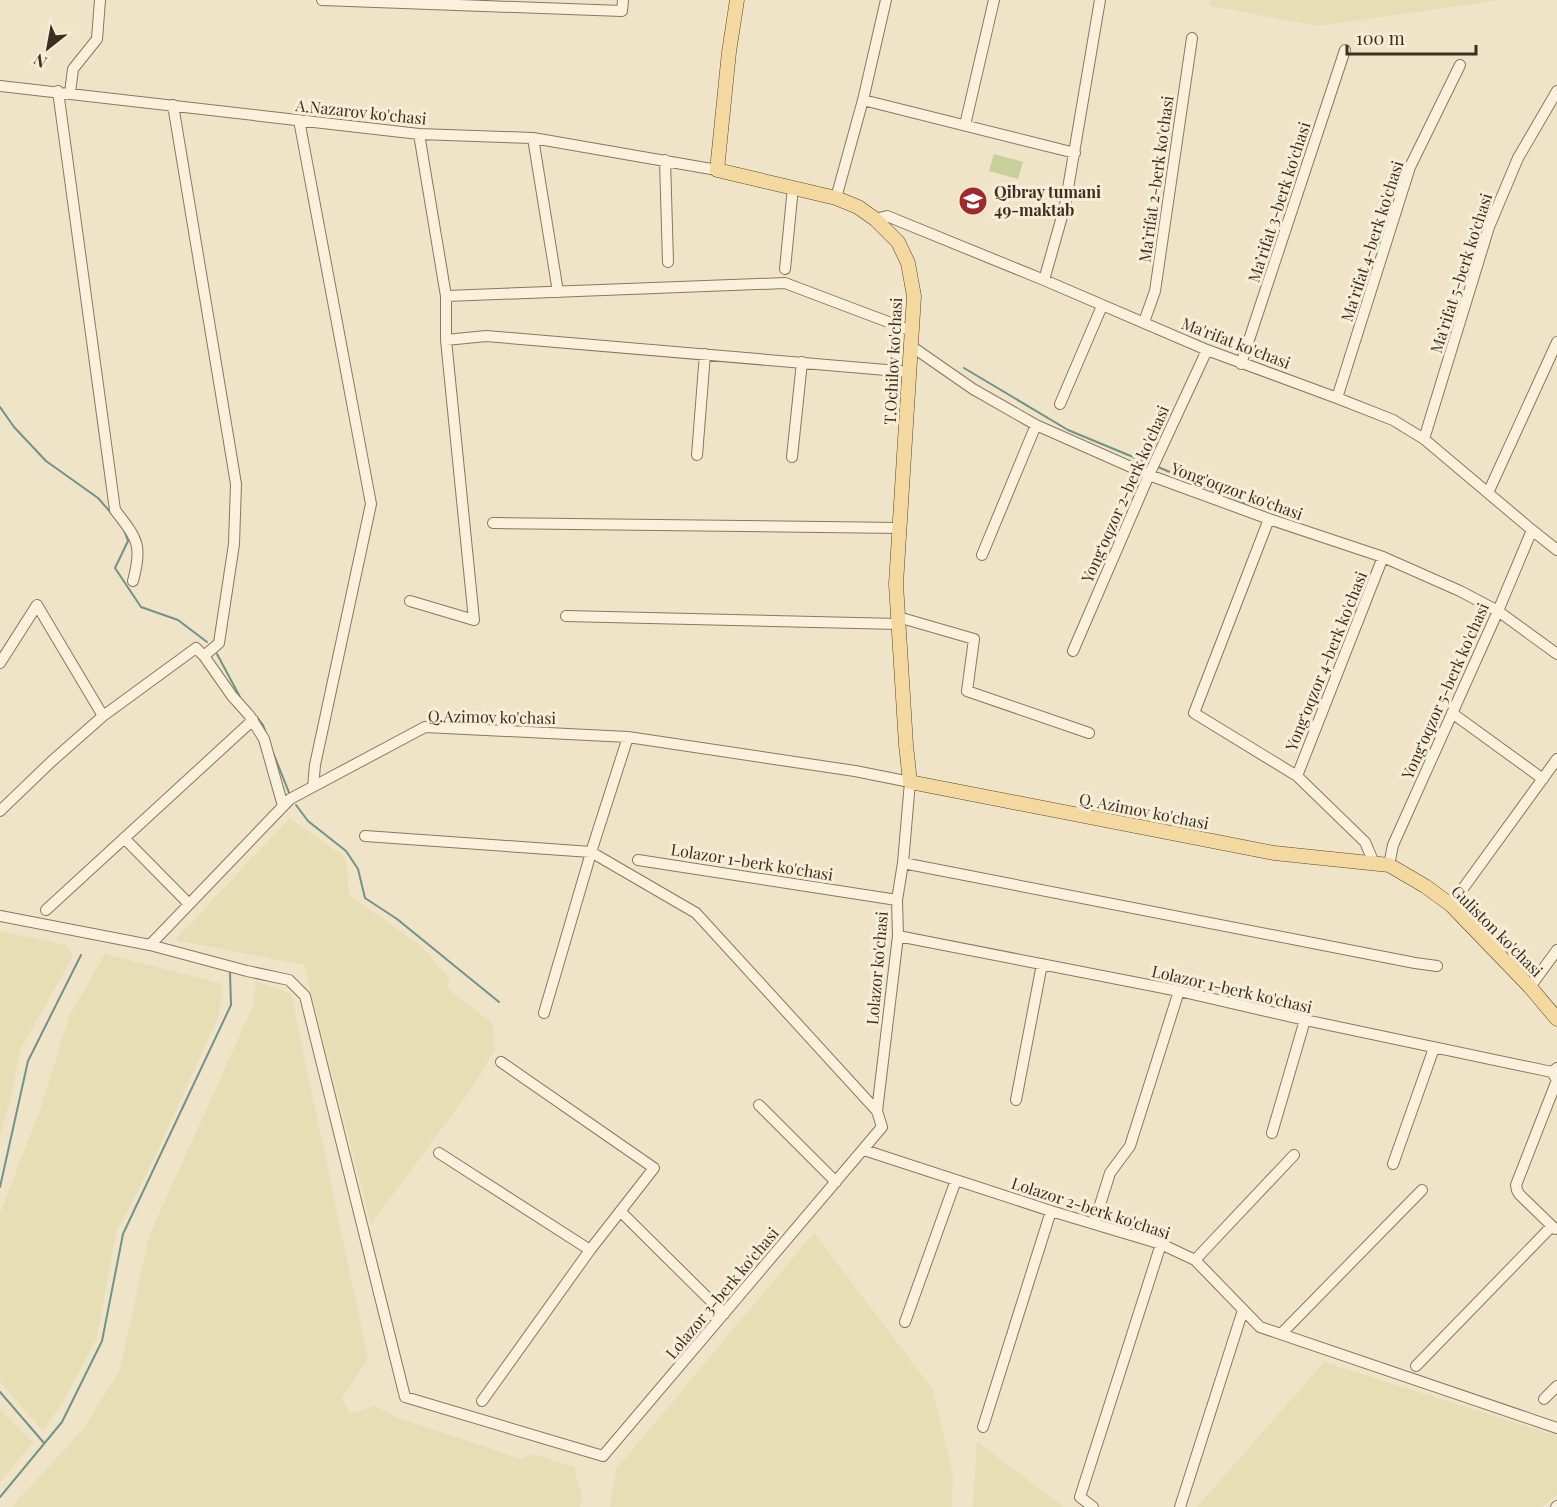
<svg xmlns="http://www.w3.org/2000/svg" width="1557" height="1507" font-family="'Playfair Display',serif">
  <rect width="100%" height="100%" fill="#f0e4c8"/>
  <path fill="#e6deb5" d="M1211 0H1502L1318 26 1210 6Z
    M290 818 346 858 349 895 421 946 450 980 447 988 492 1023 495 1049 474 1085 371 1224 304 965 175 940Z
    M0 931 66 945 73 957 21 1048 11 1097 0 1134Z
    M105 954 223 984 219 1015 152 1163 116 1233 97 1338 63 1402 43 1431 0 1382V1213L39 1113 70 1014Z
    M255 981 291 994 368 1359 342 1398 350 1414 375 1406 396 1417 521 1459 533 1454 574 1467 582 1497 580 1507H12L84 1428 120 1370 149 1236 254 1004Z
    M814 1233 933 1390 953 1475 952 1507H610L616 1469Z
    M1324 1362 1557 1436V1495L1542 1507H1197Z
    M0 1409 33 1442 0 1482Z
    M977 1442 1064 1507H973Z"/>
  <path fill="#c9cf9b" d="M994 154 1023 162 1018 179 989 171Z"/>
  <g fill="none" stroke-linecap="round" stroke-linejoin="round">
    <path stroke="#6f938a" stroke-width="2" d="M964 368 1068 430 1150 464
      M0 407 14 427 46 461 98 498 112 514
      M1158 467 1248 505
      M124 530 128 541 115 568 141 607 178 620 207 642
      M217 654 240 697
      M257 717 263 725 266 733
      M272 750 290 795
      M296 805 308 821 346 851 358 869 365 898 397 919 499 1002
      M0 1187 28 1061 81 955
      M0 1392 44 1443
      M0 1497 62 1422 102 1341 123 1234 231 1005 230 972"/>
    <g stroke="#8d765c" stroke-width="12">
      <path id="minor" d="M322 0 622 11 623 0
        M0 86 419 134 533 138 717 170
        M58 91 115 510C137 539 143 544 133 581
        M70 93 73 69 97 39 100 0
        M863 100 1075 153
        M173 105 236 484 234 544 219 643 204 656
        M299 120 371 504 315 765 313 787
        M965 125 994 0
        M419 134 446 296V340L486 336 910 372
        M533 138 558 292
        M665 160 668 262
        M836 198 863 100 886 0
        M875 219 887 216 1044 280 1207 350 1337 398 1393 420 1424 439 1532 530 1557 550
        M785 269 793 187
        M1044 280 1065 206 1100 0
        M446 296 785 283 912 331
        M1144 322 1155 291 1192 38
        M911 346 973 389 1036 425 1149 475 1269 519 1383 557 1460 591 1498 611 1557 654
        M1241 364 1345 50
        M1337 398 1410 167 1460 65
        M1060 404 1102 306
        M1424 439 1489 227 1518 158 1557 91
        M697 455 705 354
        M792 457 802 362
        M1488 493 1557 342
        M1269 519 1194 713 1297 776 1365 842 1374 863
        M493 523 900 528
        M982 555 1036 425
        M410 601 474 620 446 340
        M566 616 898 624
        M898 617 974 639 967 691 1089 733
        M1073 651 1149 475 1207 350
        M0 663 37 605 103 716
        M1452 713 1543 779
        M1297 776 1383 557
        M0 811 52 761 103 716 196 648 204 656 232 696 249 715 264 739 283 806
        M365 836 591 852 696 913 877 1111
        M124 838 189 904
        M638 860 897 900
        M903 863 1415 963 1437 966
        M1389 865 1393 845 1498 611 1532 530
        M1451 905 1557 759
        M46 910 253 720
        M0 916 150 945 247 971 289 980 305 996 405 1397 603 1456 882 1127 877 1111 898 936 897 900 903 863 910 782 855 771 628 737 425 727 290 799 150 945
        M898 936 1179 991 1305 1020 1552 1072 1557 1068
        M1530 987 1557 950
        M544 1013 593 846 628 737
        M1552 1072 1557 1080 1516 1185 1517 1190 1519 1194 1555 1229
        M1016 1100 1042 964
        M759 1105 836 1182
        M1272 1133 1305 1020
        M864 1150 1051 1211 1161 1244 1195 1260 1260 1327 1557 1428
        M439 1153 590 1250
        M1393 1164 1434 1048
        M621 1212 724 1314
        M1094 1224 1110 1173 1130 1146 1179 991
        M1195 1260 1294 1155
        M905 1322 956 1180
        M1281 1334 1422 1190
        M1416 1366 1552 1226
        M1544 1399 1557 1386
        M482 1401 590 1250 654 1168 501 1062
        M983 1427 1051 1211
        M1093 1507 1080 1497 1161 1244
        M1180 1507 1243 1310
        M1556 1507 1557 1506"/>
    </g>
    <g stroke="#5b4430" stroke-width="15">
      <path id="major" d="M737 0 729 52 717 170 836 198 858 207 875 219 898 242 908 263 914 296 896 584 906 745 910 782 1274 853 1389 865 1425 886 1451 905 1530 987 1557 1019"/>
    </g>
    <use href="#minor" stroke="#faf1dc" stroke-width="10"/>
    <use href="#major" stroke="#f3d9a0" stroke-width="14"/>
  </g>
  <defs>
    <g id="school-disc" transform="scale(1.5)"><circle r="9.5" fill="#9e2a2b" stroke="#f7eed8"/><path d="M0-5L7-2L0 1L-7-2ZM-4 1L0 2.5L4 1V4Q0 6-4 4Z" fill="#fff"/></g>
  </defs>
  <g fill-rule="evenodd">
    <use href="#school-disc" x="973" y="201"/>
  </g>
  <g text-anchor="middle" stroke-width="6" stroke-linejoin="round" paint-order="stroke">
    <g font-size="16" fill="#3d2e20" stroke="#f7eed8">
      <text transform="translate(361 112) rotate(6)" y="6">A.Nazarov ko'chasi</text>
      <text transform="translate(1156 179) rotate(-82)" y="6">Ma’rifat 2-berk ko'chasi</text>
      <text transform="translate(1279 202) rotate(-72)" y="6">Ma’rifat 3-berk ko'chasi</text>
      <text transform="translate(1372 241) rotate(-72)" y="6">Ma’rifat 4-berk ko'chasi</text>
      <text transform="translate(1461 273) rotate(-72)" y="6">Ma’rifat 5-berk ko'chasi</text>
      <text transform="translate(1236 343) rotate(21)" y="6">Ma'rifat ko'chasi</text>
      <text transform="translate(893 361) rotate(-87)" y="6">T.Ochilov ko'chasi</text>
      <text transform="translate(1237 491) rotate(20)" y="6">Yong'oqzor ko'chasi</text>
      <text transform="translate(1125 494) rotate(-66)" y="6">Yong‘oqzor 2-berk ko'chasi</text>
      <text transform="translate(1326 661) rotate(-68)" y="6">Yong‘oqzor 4-berk ko'chasi</text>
      <text transform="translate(1445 691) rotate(-66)" y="6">Yong‘oqzor 5-berk ko'chasi</text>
      <text transform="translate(492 717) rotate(1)" y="6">Q.Azimov ko'chasi</text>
      <text transform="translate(1144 811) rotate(11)" y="6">Q. Azimov ko'chasi</text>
      <text transform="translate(752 862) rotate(9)" y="6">Lolazor 1-berk ko'chasi</text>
      <text transform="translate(1497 931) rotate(45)" y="6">Guliston ko'chasi</text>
      <text transform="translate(877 968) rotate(-85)" y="6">Lolazor ko'chasi</text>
      <text transform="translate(1232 989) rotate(13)" y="6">Lolazor 1-berk ko'chasi</text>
      <text transform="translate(1091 1208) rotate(18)" y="6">Lolazor 2-berk ko'chasi</text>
      <text transform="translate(722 1293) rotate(-50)" y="6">Lolazor 3-berk ko'chasi</text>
    </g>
    <g font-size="16" font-weight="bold" fill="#3d2e20" stroke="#f7eed8" text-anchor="start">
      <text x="994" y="198">Qibray tumani<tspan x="994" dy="18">49-maktab</tspan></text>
    </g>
  </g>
  <g transform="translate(48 48) rotate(211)" stroke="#f7eed8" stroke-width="4.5" paint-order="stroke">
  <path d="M0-4.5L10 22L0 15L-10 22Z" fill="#3d2e20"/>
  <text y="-9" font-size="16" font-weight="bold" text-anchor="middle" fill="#3d2e20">N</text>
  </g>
  <path d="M1347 45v9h129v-9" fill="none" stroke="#3d2e20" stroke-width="3"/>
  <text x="1356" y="45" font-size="18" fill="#3d2e20" stroke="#f7eed8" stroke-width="4.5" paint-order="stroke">100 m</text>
</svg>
